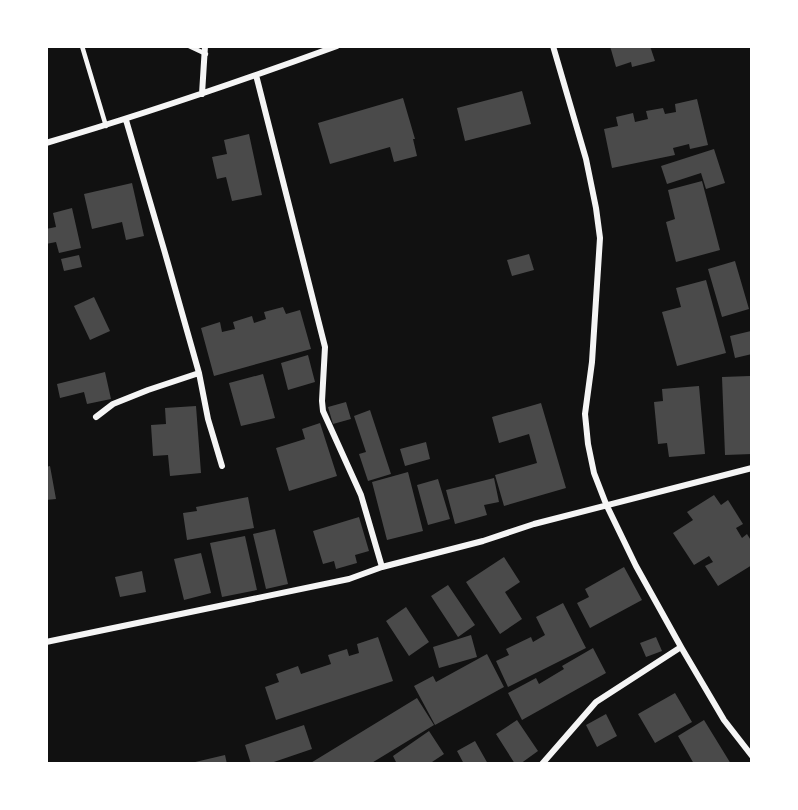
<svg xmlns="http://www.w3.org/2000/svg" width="798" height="810" font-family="Barlow,sans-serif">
  <rect width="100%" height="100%" fill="#111"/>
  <path fill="#4a4a4a" d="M610 46H650L655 61 632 67 631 62 616 67Z
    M522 91 531 124 465 141 457 108Z
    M403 98 415 139H413L417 156 394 162 390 147 330 164 318 123Z
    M697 99 708 145 690 149 689 144 673 148 675 155 612 168 604 129 618 126 616 117 633 113 635 122 648 119 646 111 663 108 665 114 676 112 675 104Z
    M249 134 262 195 232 201 226 177 217 179 212 157 227 154 224 140Z
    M714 149 725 183 706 189 701 173 667 184 661 166Z
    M702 181 720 250 676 262 666 222 675 219 668 190Z
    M132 183 144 236 126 240 122 222 92 229 84 194Z
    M72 208 81 248 59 253 56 242 46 244V229L56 227 53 213Z
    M529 254 534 270 512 276 507 260Z
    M79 255 82 267 64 271 61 259Z
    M735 261 749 309 722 317 708 269Z
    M706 280 726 353 677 366 662 312 681 307 676 288Z
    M94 297 110 331 90 340 74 306Z
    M283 307 286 314 300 310 311 349 214 376 201 328 220 322 222 332 235 329 233 322 252 316 254 323 266 319 264 312Z
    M751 331 752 354 735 358 730 336Z
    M308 355 315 382 288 390 281 363Z
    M105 372 111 399 87 404 84 392 60 398 57 384Z
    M263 374 275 418 241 426 229 383Z
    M750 376 752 454 725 455 722 377Z
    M699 386 705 454 669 457 667 443 658 444 654 402 663 401 662 389Z
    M346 402 351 419 333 424 328 407Z
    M541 403 566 488 504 506 495 475 537 463 529 434 499 443 492 417Z
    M196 406 201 473 170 476 168 455 153 456 151 425 166 424 165 408Z
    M370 410 391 474 368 481 359 454 366 452 354 416Z
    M320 423 337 476 289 491 276 448 305 439 302 429Z
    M426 442 430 459 405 466 400 449Z
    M50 466 56 499 46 500V467Z
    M408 472 423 531 387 540 372 482Z
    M494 478 499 502 484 505 487 515 455 524 446 490Z
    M438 479 450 519 428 525 417 485Z
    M714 495 721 505 728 500 743 524 736 528 742 538 747 534 752 542V565L718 586 705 566 713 562 709 556 694 565 673 533 693 520 687 512Z
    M248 497 254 528 187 540 183 513 197 511 196 507Z
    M359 517 369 551 355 555 357 563 336 569 334 561 323 564 313 531Z
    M275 529 288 584 266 589 253 534Z
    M245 536 257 590 222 597 210 543Z
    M201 553 211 593 184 600 174 559Z
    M504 557 520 582 505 592 522 619 500 634 466 582Z
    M624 567 642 600 590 628 577 603 589 597 585 589Z
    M142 571 146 592 120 597 115 577Z
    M448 585 475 625 458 637 431 596Z
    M563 603 586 648 508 687 496 661 509 655 506 649 531 637 533 642 545 635 536 617Z
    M406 607 429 642 409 656 386 621Z
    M471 635 477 657 439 668 433 647Z
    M378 637 393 681 276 720 265 687 279 682 276 674 298 666 301 674 331 664 328 655 347 649 349 656 359 653 357 644Z
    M656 637 662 651 646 657 640 643Z
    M593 648 606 673 522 720 508 693 536 678 539 684 564 669 562 666Z
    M487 654 504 687 435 725 414 686 433 676 436 682Z
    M675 693 692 722 655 743 638 714Z
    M417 698 434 725 370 764H309Z
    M606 714 617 736 597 747 586 725Z
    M517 720 538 751 520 764H515L496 734Z
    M704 720 731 764H694L678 736Z
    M304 725 312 749 268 764H251L245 745Z
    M429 731 444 754 429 764H397L393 756Z
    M475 741 488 764H464L457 751Z
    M225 755 227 764H191V763Z"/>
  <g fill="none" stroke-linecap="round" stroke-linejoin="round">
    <path stroke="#f5f5f5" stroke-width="4.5" d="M82 46 106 126
      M189 46 206 54"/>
    <path stroke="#f5f5f5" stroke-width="6" d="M553 46 586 159 596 208 600 238 592 362 585 414 588 444 594 473 606 504 636 566 681 647 724 720 752 756
      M256 75 325 347 322 401 323 411 361 495 382 567
      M202 94 205 46
      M126 120 165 253 199 373 208 419 222 466
      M46 143C145 114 241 81 337 46
      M96 417 113 404 148 390 199 373
      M46 642 349 579 382 567 483 541 534 524 752 468
      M542 764 596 702 681 647"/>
  </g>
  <rect width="798" height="810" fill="none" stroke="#ffffff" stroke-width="96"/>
</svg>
